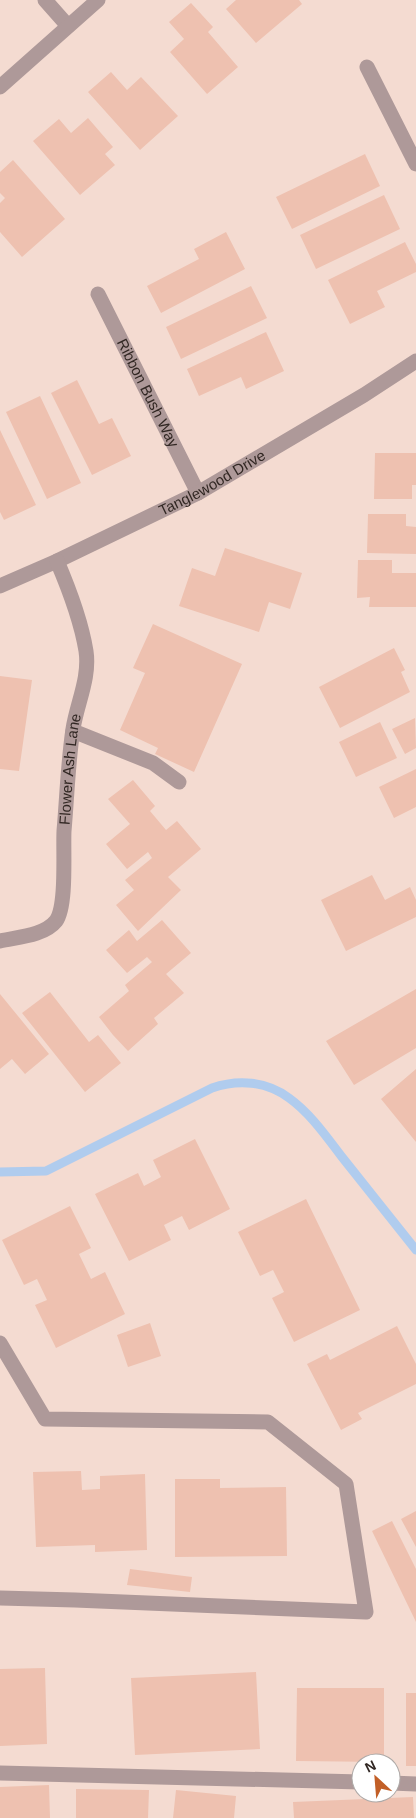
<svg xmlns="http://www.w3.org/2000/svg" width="416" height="1818" font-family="Helvetica,sans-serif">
  <rect width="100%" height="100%" fill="#f4dbd1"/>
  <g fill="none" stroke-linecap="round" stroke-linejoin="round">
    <path stroke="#b0ccee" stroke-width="9" d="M0 1172 46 1171 212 1088C238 1079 266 1081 289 1098 310 1113 326 1136 342 1157 367 1188 391 1219 416 1250"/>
  </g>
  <path fill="#eec1b0" d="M236 0H299L302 4 256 43 226 9Z
    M191 3 213 27 208 32 238 67 207 94 170 52 184 39 169 22Z
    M111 72 127 90 141 77 178 116 140 150 88 92Z
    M88 118 113 147 105 154 115 165 80 195 33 141 59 119 71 133Z
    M365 154 380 186 292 229 276 197Z
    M13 160 65 219 22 257 0 232V203L5 198 0 193V172Z
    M384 195 400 229 316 269 300 235Z
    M226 232 245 269 161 313 147 286 199 259 194 249Z
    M405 242 416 264V272L377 291 385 307 350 324 328 280Z
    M251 286 267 318 181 359 166 327Z
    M266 332 284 371 246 389 241 377 199 396 187 369Z
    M77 380 99 424 112 418 131 456 92 475 51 393Z
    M40 396 81 483 47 499 6 412Z
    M0 430 36 505 4 520 0 512Z
    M375 453H416V485H412V499H374Z
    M368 514H406V526L416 527V554L367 553Z
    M225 548 302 573 290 609 269 602 259 632 179 606 192 568 215 576Z
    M358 560H392V573H416V607H369L370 597 357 598Z
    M153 624 242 664 194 772 155 754 158 748 120 730 145 673 133 668Z
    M394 648 405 670 401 672 410 692 340 728 319 687Z
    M0 676 32 680 19 771 0 769Z
    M415 718 416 748 405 754 392 729Z
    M380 722 397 758 356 777 339 742Z
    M416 769V807L394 818 379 787Z
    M133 780 155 806 150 811 166 830 177 821 201 849 168 877 181 890 138 931 116 905 134 890 125 880 152 858 148 852 127 869 106 844 130 824 108 799Z
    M372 875 385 900 410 887 416 900V917L346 951 321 900Z
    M162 920 191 953 166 974 184 993 154 1018 158 1024 128 1051 113 1035 99 1017 129 991 125 985 152 962 147 957 127 973 106 950 129 930 137 941Z
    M416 989V1048L354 1085 326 1041Z
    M50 992 89 1042 98 1035 121 1063 85 1092 22 1013Z
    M0 994 49 1054 25 1074 12 1059 0 1069Z
    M416 1069V1142L381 1099Z
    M195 1139 230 1209 189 1230 182 1216 164 1225 171 1240 129 1261 95 1194 138 1173 144 1186 161 1177 153 1160Z
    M306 1199 360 1310 294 1342 272 1298 284 1292 273 1270 260 1276 238 1232Z
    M70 1206 91 1248 79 1254 91 1279 105 1272 125 1314 56 1348 35 1305 47 1300 37 1279 24 1285 2 1240Z
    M150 1323 161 1356 128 1367 117 1335Z
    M397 1326 416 1364V1384L358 1413 362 1419 341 1430 307 1364 327 1354 330 1360Z
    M81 1471 82 1490 100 1489V1476L145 1474 147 1550 95 1552V1545L36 1547 33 1472Z
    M175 1479H220V1488L286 1487 287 1556 175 1557Z
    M416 1511V1547L401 1519Z
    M392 1521 416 1569V1622L372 1531Z
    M130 1569 192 1577 190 1592 127 1585Z
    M45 1668 47 1744 0 1746V1669Z
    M256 1672 260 1749 135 1755 131 1678Z
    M297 1688H384V1762L296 1761Z
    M406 1693H416V1766H406Z
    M49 1785 50 1818H0V1787Z
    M76 1789 149 1790 148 1818H76Z
    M176 1790 236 1796 234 1818H173Z
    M413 1797 414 1818H294L293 1802Z"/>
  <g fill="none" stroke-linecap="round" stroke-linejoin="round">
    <g stroke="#ae9999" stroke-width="15">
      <path d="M45 0 68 26"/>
      <path d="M367 67 416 164"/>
      <path d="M0 87 98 0"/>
      <path id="s1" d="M98 294 198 493"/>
      <path id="s2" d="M0 586 57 561 198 493 364 395 416 361"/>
      <path d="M73 731 153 763 179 782"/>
      <path id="s3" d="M0 941C17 937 44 936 56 921 67 906 63 851 64 831 67 797 68 762 73 729 77 703 90 678 86 651 81 620 69 589 57 561"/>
      <path d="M0 1343 45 1419 268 1422 346 1484 366 1612 75 1600 0 1598"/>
      <path d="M0 1773 361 1782"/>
      <path d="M391 1783 416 1784"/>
    </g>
  </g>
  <g text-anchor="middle" stroke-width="5" stroke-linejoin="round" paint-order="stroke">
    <g font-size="15" fill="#312723" stroke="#fff">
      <text dy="5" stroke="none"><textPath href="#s1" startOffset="111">Ribbon Bush Way</textPath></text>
      <text dy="5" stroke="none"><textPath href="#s2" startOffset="236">Tanglewood Drive</textPath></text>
      <text dy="5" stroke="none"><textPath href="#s3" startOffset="214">Flower Ash Lane</textPath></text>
    </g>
  </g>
  <g transform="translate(376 1778) rotate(334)"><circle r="24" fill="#ffffff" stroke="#ada9a7"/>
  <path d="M0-4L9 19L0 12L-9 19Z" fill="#c25f27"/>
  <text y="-8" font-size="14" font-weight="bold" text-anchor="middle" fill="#312723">N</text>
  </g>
</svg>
